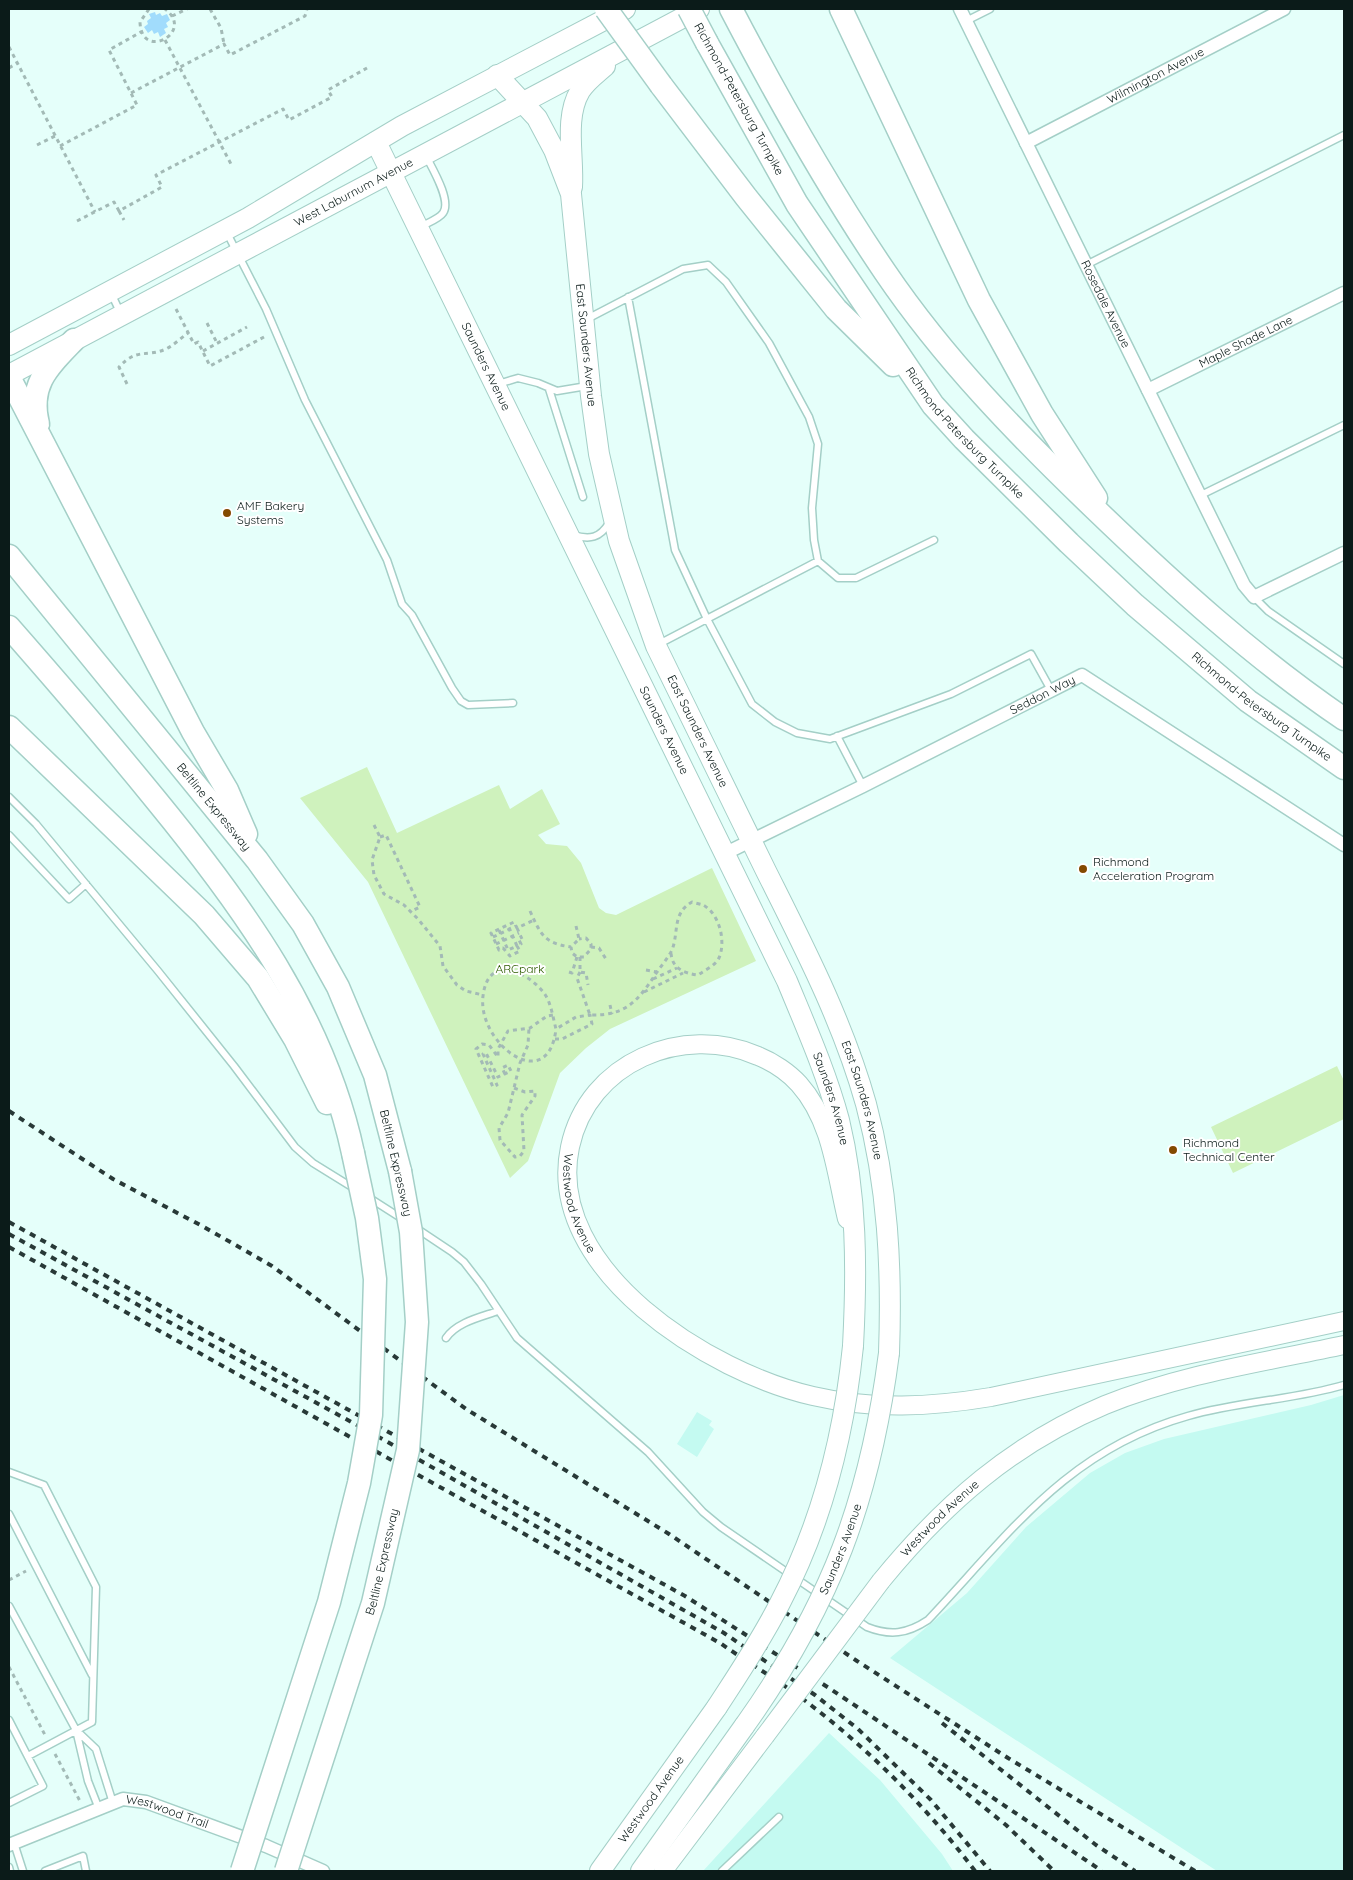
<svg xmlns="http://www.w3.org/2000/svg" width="1353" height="1880" font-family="Quicksand,sans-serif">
  <rect width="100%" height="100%" fill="#e5fffa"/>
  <path fill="#c4faf1" d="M1344 1395V1871H1217L890 1658 967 1593 1026 1527 1090 1473 1125 1453 1164 1439 1311 1405Z
    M697 1412 712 1421 709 1425 714 1429 697 1457 677 1444Z
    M829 1733 880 1780 942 1854 953 1871H703Z"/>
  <path fill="#cff2bd" d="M367 767 397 833 499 785 510 809 542 789 560 824 538 835 546 844 567 846 581 863 599 908 606 913 616 915 712 868 756 961 610 1029 586 1048 560 1073 528 1161 510 1178 368 882 300 798Z
    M1337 1066 1344 1081V1119L1233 1173 1211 1127Z"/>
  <path fill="#a1dcfc" d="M155 12 156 15 160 13 162 16 167 14 170 20 166 23 168 27 164 29 166 33 160 37 158 32 154 34 152 30 148 33 144 27 148 24 147 21 151 18 149 14Z"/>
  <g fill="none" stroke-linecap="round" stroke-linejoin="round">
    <g stroke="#a4cfc7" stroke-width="9">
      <path id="lane" d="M966 21 990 9
        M420 227C427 223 439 219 443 213 452 201 432 168 426 156
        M226 231 266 309 305 400 387 560 402 604 412 615 452 688 461 701 468 705 513 703
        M1086 265 1344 135
        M111 293 121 314
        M628 297 675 550 707 619 752 704 775 722 797 733 830 739 951 694 1031 654 1051 690
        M587 319 683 269 708 265 726 282 769 343 809 417 818 444 812 508 814 540 818 561 657 645
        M498 384 518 378 538 383 557 391 587 386
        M549 389 583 497
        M1199 496 1344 425
        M573 535C590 540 600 538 609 523
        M818 561 838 578H856L934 540
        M1254 597 1268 611 1344 664
        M837 736 863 786
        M9 797 36 824 158 971 234 1066 295 1147 313 1163 355 1189
        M9 835 69 899 86 884
        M368 1197 404 1220
        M416 1228 452 1252 464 1262 481 1284 517 1338 648 1452 703 1512 721 1527 867 1627C890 1636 907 1634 928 1620 1010 1533 1067 1450 1188 1416 1240 1401 1293 1400 1344 1385
        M446 1338C457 1322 481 1317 498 1311
        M9 1472 44 1485 96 1587 92 1722 28 1756
        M9 1514 92 1675
        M9 1606 76 1730
        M9 1720 43 1786 9 1803
        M99 1809 88 1781 76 1730 96 1749 113 1803
        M14 1843 23 1871
        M9 1867 10 1871
        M45 1871 83 1856 86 1871
        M722 1871 779 1817"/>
    </g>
    <g stroke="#a4cfc7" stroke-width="15">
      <g id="street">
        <path id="s1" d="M960 9 1244 585 1254 597 1344 553"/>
        <path id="s2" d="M1026 143 1284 9"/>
        <path id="s3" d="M1148 390 1344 293"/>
        <path id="s4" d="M724 854 863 786 1082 675 1344 845"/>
        <path id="s5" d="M9 1845 123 1799 146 1802 266 1846 323 1871"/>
      </g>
    </g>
    <g stroke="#a4cfc7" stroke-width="20">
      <g id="secondary">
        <path id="s6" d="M847 1219C836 1173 832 1121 799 1084 789 1073 773 1062 758 1056 683 1023 588 1062 570 1147 544 1270 711 1373 813 1396 873 1410 931 1407 991 1397L1344 1321"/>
        <path id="s7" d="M881 1581C944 1504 1012 1444 1105 1405 1181 1374 1265 1362 1344 1345"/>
        <path d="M663 1871 765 1736"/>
      </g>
    </g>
    <g stroke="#a4cfc7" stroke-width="22">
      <g id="primary">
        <path id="s8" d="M497 75 537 118 554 150 571 194 591 396 599 454 619 541 656 646C693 721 729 796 766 871 804 947 843 1022 866 1104 888 1186 892 1268 889 1353"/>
        <path id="s9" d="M376 142 787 981C806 1027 826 1072 839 1120 857 1194 857 1271 853 1346"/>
        <path d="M572 187C574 156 564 118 580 91 586 81 596 74 605 66"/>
        <path d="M9 345 248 218 402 126 625 9"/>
        <path id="s10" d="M9 375 699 9"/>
        <path id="s11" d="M600 1871 717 1707"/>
        <path d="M641 1871 745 1725"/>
      </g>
    </g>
    <g stroke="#a4cfc7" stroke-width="25">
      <g id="highway">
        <path d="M731 9C778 99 828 188 885 272 944 359 1018 435 1093 507 1173 584 1253 657 1344 719"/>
        <path d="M841 9 979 300 1042 414 1096 498"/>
        <path id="s12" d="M707 43 797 204 933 405 964 439 1069 543 1135 605 1248 701 1344 768"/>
        <path d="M661 85 746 197 836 309 893 365"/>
        <path d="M9 377 193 732 227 790 246 834"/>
        <path d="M38 424C28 384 49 366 74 340"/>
        <path id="s13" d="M9 556 257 860 303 924 338 987 375 1075 400 1171"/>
        <path d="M9 627C59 684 108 741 156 800 242 905 324 1017 353 1153"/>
        <path d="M9 727 204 915 258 978 295 1039 327 1103"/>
      </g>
    </g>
    <path stroke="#a3bab6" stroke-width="3" stroke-dasharray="4 4" stroke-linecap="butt" d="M149 9 140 22C141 62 196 32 165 9
      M210 9 221 28 224 44
      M172 16 187 9
      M165 40 231 164
      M9 47 95 212
      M9 68 17 63
      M131 93 224 44 230 55 305 16 307 9
      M37 145 55 136
      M60 146 137 105 109 50 141 32
      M119 211 124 220
      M77 221 114 202 119 211 162 187 156 175 283 109 289 120 332 97 328 90 367 68
      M176 309 194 344 198 342 210 366 264 337
      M207 323 217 343
      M203 351 247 327
      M127 384 119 367C138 347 145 358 166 349 174 345 181 338 188 333
      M374 825 380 837 372 860 374 875 384 894 404 905 418 919 440 946 443 966 457 985 466 991 483 995
      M380 837 386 835 420 907 412 911
      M530 911C541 935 544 943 571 947
      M576 926 579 939 571 947 572 953 577 957H584L591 949V944L586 938 579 939
      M517 928 522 939 519 940 521 944 517 946 520 951 510 956 503 948 499 950 491 933 514 922 517 928 534 920
      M499 930 508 950 517 946 508 925
      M493 937 516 926
      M496 944 519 933
      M591 947 599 948 606 959
      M580 957V972L586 973 588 985
      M646 970 657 972
      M569 972 572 973 577 957
      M580 972 577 978 590 1015C626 1016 638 1001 657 972 662 965 668 958 672 950 679 932 672 913 692 902 695 903 700 904 703 905 720 914 726 942 719 958 715 966 705 970 698 975 683 973 671 968 671 951
      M653 979 677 968
      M644 992 683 973
      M610 1005 612 1014
      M555 1039H562L592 1024 590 1015 576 1017 556 1029C553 1018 551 1002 544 993 526 970 488 954 483 996 477 1043 548 1097 556 1029
      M505 1074 502 1068 508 1065 511 1071 498 1077 486 1053 483 1054 497 1085 493 1087 476 1049 482 1044 489 1045 498 1057V1049L508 1031 530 1028 547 1016 553 1015
      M514 1088 525 1092 535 1091V1096L522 1115 524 1151 520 1156 515 1157 500 1140 499 1128 508 1113 520 1063 528 1045 529 1028
      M9 1580 26 1571
      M9 1667 45 1735
      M55 1754 81 1803"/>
    <use href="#lane" stroke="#fff" stroke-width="6"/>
    <use href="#street" stroke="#fff" stroke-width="12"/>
    <use href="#secondary" stroke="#fff" stroke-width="18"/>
    <use href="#primary" stroke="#fff" stroke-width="20"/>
    <use href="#highway" stroke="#fff" stroke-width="22"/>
    <path stroke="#283937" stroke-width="4" stroke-dasharray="6 6" stroke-linecap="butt" d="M9 1111 113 1179 204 1227 272 1266 466 1409 669 1534 857 1661 1008 1758 1195 1871
      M9 1222 685 1596 829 1688 1102 1871
      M9 1234 386 1441 724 1633 815 1695 858 1729 931 1800 990 1871
      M9 1247 720 1643C750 1664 783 1683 812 1706 873 1753 929 1810 975 1871
      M942 1723 1096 1845 1135 1871
      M929 1763 1006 1825 1054 1871"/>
    <g stroke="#a4cfc7" stroke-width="20" stroke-linecap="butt">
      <path id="secondary-bridge" d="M765 1736 881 1581"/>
    </g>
    <g stroke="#a4cfc7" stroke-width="22" stroke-linecap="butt">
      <g id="primary-bridge">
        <path d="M717 1707C739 1673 762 1639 780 1603 822 1523 844 1436 853 1346"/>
        <path id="s14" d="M745 1725C831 1604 870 1500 889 1353"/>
      </g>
    </g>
    <g stroke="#a4cfc7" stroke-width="25" stroke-linecap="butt">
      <g id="highway-bridge">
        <path d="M606 9 661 85"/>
        <path d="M689 9 707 43"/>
        <path d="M242 1871 329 1602 359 1483 371 1415 375 1279 367 1218 353 1153"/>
        <path id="s15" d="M286 1871 373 1603 408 1450 417 1322 411 1232 400 1171"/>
      </g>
    </g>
    <use href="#secondary-bridge" stroke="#fff" stroke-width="18"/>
    <use href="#primary-bridge" stroke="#fff" stroke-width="20"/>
    <use href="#highway-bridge" stroke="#fff" stroke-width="22"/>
  </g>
  <g fill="#844a00" stroke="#fff" stroke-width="2">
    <circle cx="227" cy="513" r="5"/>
    <circle cx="1083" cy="869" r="5"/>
    <circle cx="1173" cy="1150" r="5"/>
  </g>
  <g text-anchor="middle" stroke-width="4" stroke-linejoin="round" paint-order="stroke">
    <g font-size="12" fill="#0b1b19" stroke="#fff">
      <text dy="4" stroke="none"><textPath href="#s2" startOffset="146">Wilmington Avenue</textPath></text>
      <text transform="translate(739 99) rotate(61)" y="4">Richmond-Petersburg Turnpike</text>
      <text dy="4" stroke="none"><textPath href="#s10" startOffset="390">West Laburnum Avenue</textPath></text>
      <text dy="4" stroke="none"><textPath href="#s1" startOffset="329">Rosedale Avenue</textPath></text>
      <text dy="4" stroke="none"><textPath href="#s3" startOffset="109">Maple Shade Lane</textPath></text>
      <text dy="4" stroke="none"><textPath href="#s8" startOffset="294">East Saunders Avenue</textPath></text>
      <text dy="4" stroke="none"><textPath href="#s9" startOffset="250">Saunders Avenue</textPath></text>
      <text dy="4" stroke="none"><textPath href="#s12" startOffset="469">Richmond-Petersburg Turnpike</textPath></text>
      <text dy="4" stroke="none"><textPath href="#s4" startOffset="356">Seddon Way</textPath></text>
      <text dy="4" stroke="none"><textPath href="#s12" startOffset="874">Richmond-Petersburg Turnpike</textPath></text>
      <text dy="4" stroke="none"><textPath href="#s9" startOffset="655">Saunders Avenue</textPath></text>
      <text dy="4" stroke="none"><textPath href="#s8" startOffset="699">East Saunders Avenue</textPath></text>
      <text dy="4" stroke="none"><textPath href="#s13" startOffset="324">Beltline Expressway</textPath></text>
      <text dy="4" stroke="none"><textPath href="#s9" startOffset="1060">Saunders Avenue</textPath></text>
      <text dy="4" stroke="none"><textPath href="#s8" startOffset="1104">East Saunders Avenue</textPath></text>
      <text transform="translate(396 1163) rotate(77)" y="4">Beltline Expressway</text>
      <text dy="4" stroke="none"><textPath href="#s6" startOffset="492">Westwood Avenue</textPath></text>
      <text dy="4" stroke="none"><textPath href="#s7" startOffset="86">Westwood Avenue</textPath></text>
      <text dy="4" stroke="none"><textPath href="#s14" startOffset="201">Saunders Avenue</textPath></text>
      <text dy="4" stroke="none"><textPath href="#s15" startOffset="324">Beltline Expressway</textPath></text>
      <text dy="4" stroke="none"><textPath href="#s11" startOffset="88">Westwood Avenue</textPath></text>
      <text dy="4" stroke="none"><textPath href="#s5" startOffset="169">Westwood Trail</textPath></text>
    </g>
    <g font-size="12" fill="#0b1b19" stroke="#fff" text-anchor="start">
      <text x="237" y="510">AMF Bakery<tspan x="237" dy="14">Systems</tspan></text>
      <text x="1093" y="866">Richmond<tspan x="1093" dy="14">Acceleration Program</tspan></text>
      <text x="1183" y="1147">Richmond<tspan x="1183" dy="14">Technical Center</tspan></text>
    </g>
    <g font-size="12" fill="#2e5c00" stroke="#fff">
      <text x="520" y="973">ARCpark</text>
    </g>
  </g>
  <rect width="1353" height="1880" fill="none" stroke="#0b1b19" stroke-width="20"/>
</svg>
